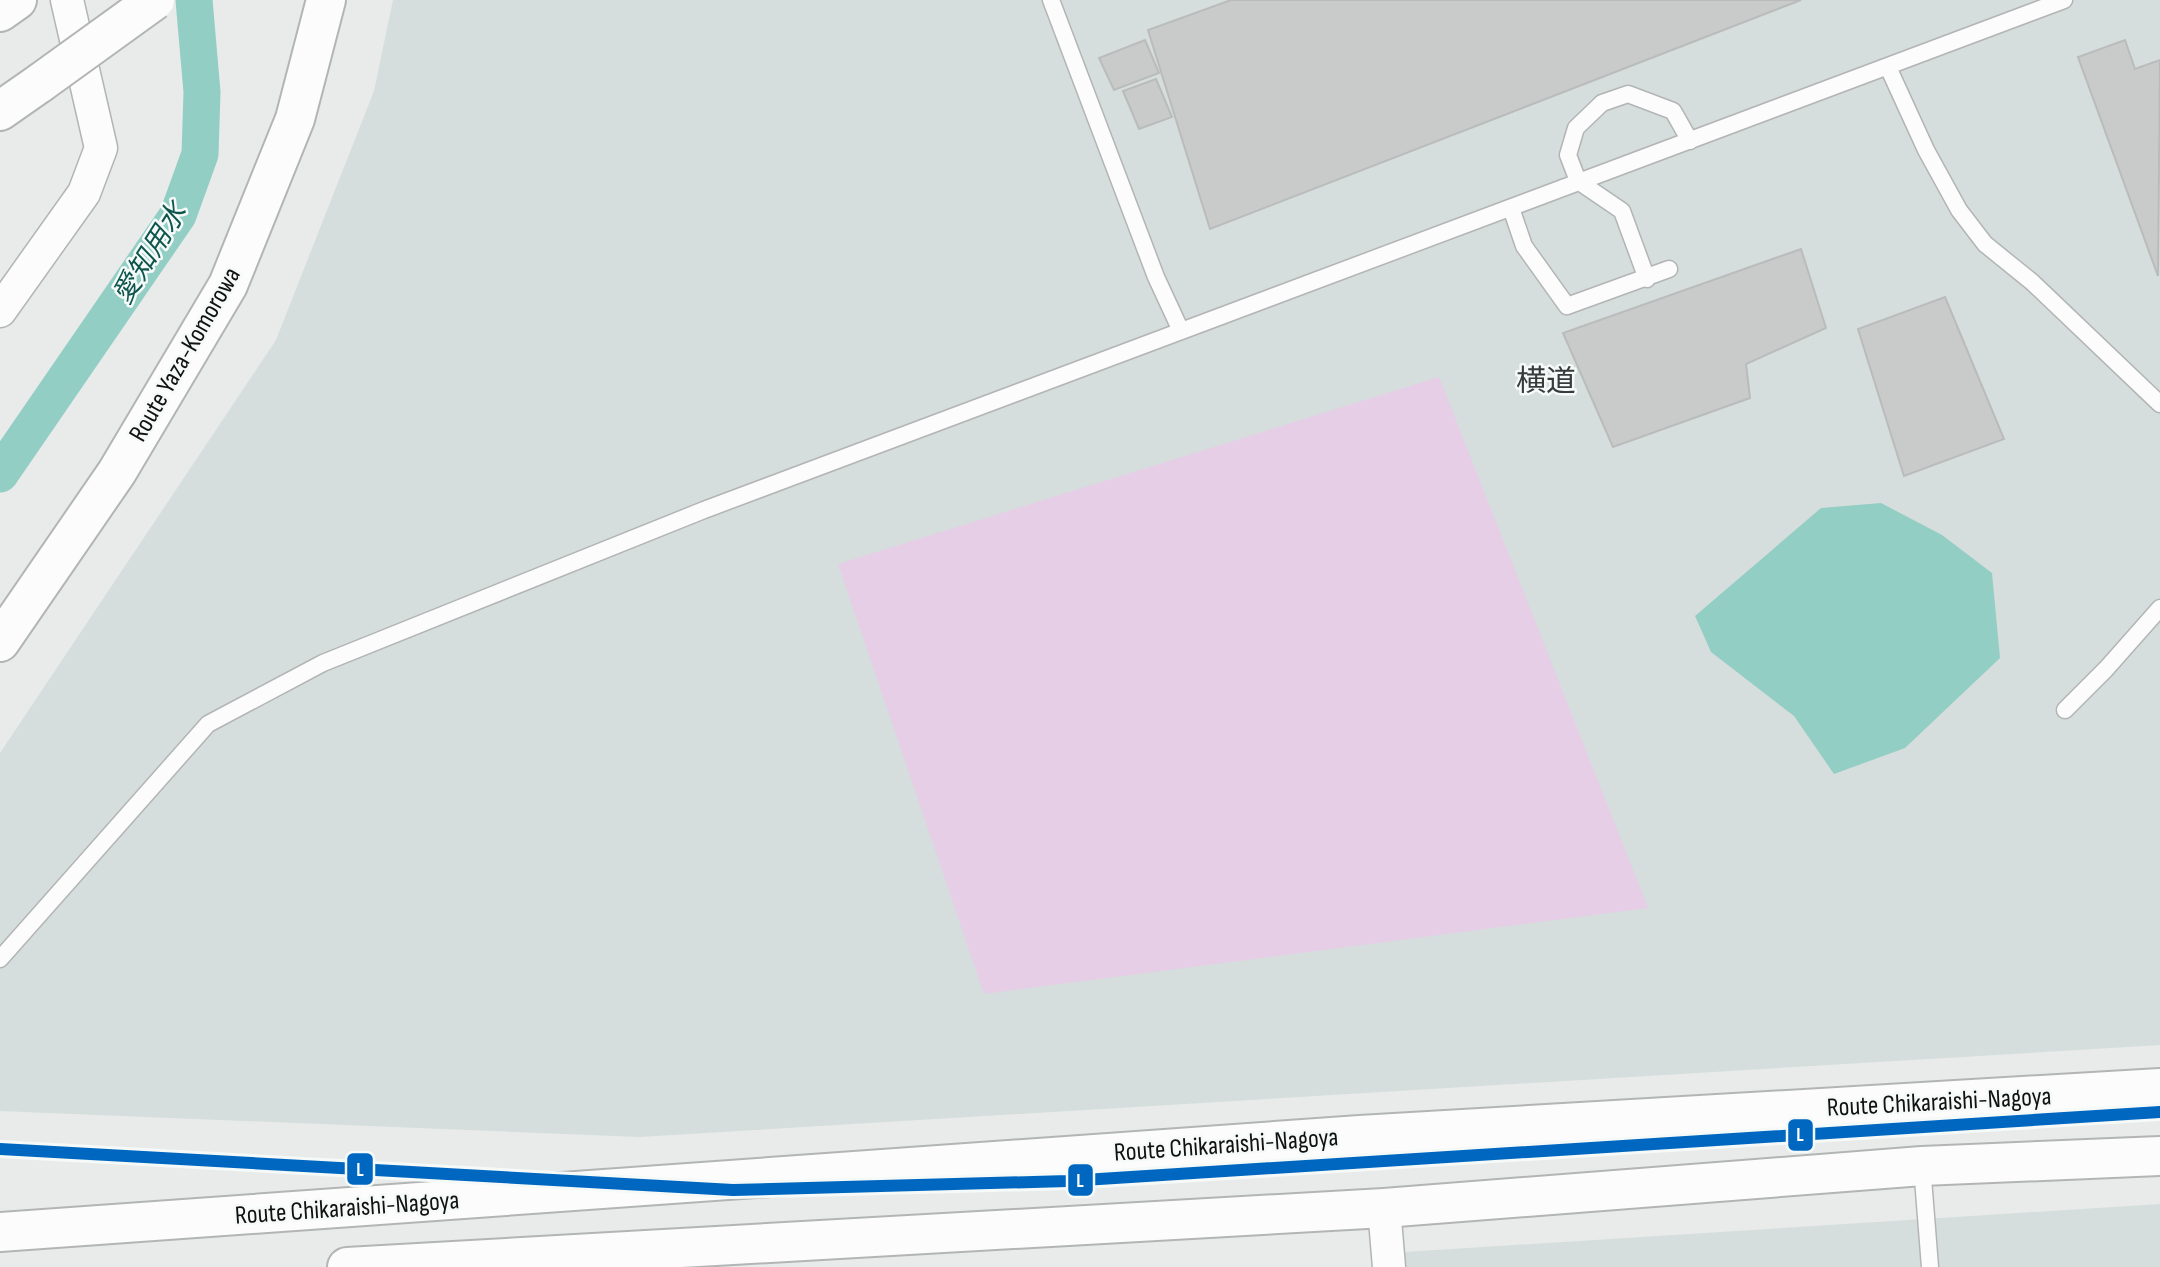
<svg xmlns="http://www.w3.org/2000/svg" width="2160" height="1267" font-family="'Sofia Sans Condensed','Noto Sans JP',sans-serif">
  <rect width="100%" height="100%" fill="#e8ebea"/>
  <path fill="#d5dedc" d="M393 0H2160V1045L640 1137 0 1111V753L276 340 374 91Z
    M2160 1204V1267H1405L1404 1252Z"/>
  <path fill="#e5cee6" d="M1439 377 1648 908 984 994 838 564Z"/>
  <path fill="#93cec4" d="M1881 503 1942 535 1992 573 2000 658 1905 748 1834 774 1794 716 1711 652 1695 616 1821 508Z"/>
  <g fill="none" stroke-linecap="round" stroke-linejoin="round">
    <path stroke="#93cec4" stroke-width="37" d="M0 474 178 215 200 154 202 92 194 0"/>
  </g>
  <path fill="#c9cbca" stroke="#babcbb" stroke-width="2" d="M1231 0H1801L1210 229 1148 30Z
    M1145 40 1159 73 1114 90 1099 58Z
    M2125 40 2135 69 2160 60 2158 276 2078 57Z
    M1156 79 1172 117 1139 129 1123 91Z
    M1801 249 1826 328 1746 364 1750 398 1613 447 1563 333Z
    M1945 297 2004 439 1904 476 1858 329Z"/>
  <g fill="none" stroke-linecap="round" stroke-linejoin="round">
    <g stroke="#b3b5b5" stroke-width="19">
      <path id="lane" d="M1051 0 1156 277 1181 331
        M1888 67 1926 150 1959 210 1985 244 2032 282 2160 404
        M1511 208 1524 246 1567 306 1669 269
        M1647 279 1622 211 1578 181 1568 155 1576 128 1602 103 1628 94 1673 111 1690 141
        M2065 710 2106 669 2160 608
        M0 959 208 724 323 663 704 510 2064 0
        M1922 1166 1930 1267"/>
    </g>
    <g stroke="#b3b5b5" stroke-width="35">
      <path id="street" d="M0 311 84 193 101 148 67 0
        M1384 1208 1389 1267"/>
    </g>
    <g stroke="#b3b5b5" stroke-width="42">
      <path id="secondary" d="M0 642 117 472 228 285 295 119 326 0"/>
    </g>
    <g stroke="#b3b5b5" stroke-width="42">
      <path id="primary" d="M0 1232 1360 1135 2160 1088
        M347 1267 1384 1208 1922 1166 2160 1156"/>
    </g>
    <g stroke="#b3b5b5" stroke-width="42">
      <path id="highway" d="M0 12 17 0
        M0 111 40 83"/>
    </g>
    <use href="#lane" stroke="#fcfcfc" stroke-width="16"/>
    <use href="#street" stroke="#fcfcfc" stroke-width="32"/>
    <use href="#secondary" stroke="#fcfcfc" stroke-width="38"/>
    <use href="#primary" stroke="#fcfcfc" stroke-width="38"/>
    <use href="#highway" stroke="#fcfcfc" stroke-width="38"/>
    <g stroke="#b3b5b5" stroke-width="42" stroke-linecap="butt">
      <path id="highway-bridge" d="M40 83 155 0"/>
    </g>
    <use href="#highway-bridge" stroke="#fcfcfc" stroke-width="38"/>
    <g stroke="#f5faf9" stroke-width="18">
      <path id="rail-1" d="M0 1149 733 1190 1068 1181 2160 1112"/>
    </g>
    <use href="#rail-1" stroke="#0067c0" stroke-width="12"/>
  </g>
  <g text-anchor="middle" stroke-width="5" stroke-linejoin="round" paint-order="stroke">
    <g font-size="26" fill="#101212" stroke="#f5faf9">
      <text transform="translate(184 354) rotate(-60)" y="9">Route Yaza-Komorowa</text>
      <text transform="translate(1939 1101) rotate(-3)" y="9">Route Chikaraishi-Nagoya</text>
      <text transform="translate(1226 1144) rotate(-4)" y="9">Route Chikaraishi-Nagoya</text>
      <text transform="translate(347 1207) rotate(-4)" y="9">Route Chikaraishi-Nagoya</text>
    </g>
    <g font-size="28" font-style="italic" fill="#0e564d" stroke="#f5faf9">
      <text transform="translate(149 253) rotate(-58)" y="10">愛知用水</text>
    </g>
    <g font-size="30" fill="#373b3b" stroke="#f5faf9">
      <text x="1546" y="391">横道</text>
    </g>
  </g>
  <g stroke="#f5faf9" stroke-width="2.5">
    <rect x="1787" y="1118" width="27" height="34" rx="7" fill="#0067c0"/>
    <rect x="346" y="1152" width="28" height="34" rx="7" fill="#0067c0"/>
    <rect x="1067" y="1163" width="27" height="34" rx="7" fill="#0067c0"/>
  </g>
  <g font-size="19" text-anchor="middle" font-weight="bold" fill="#fff">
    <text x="1800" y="1141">L</text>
    <text x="360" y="1176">L</text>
    <text x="1080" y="1187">L</text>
  </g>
</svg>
